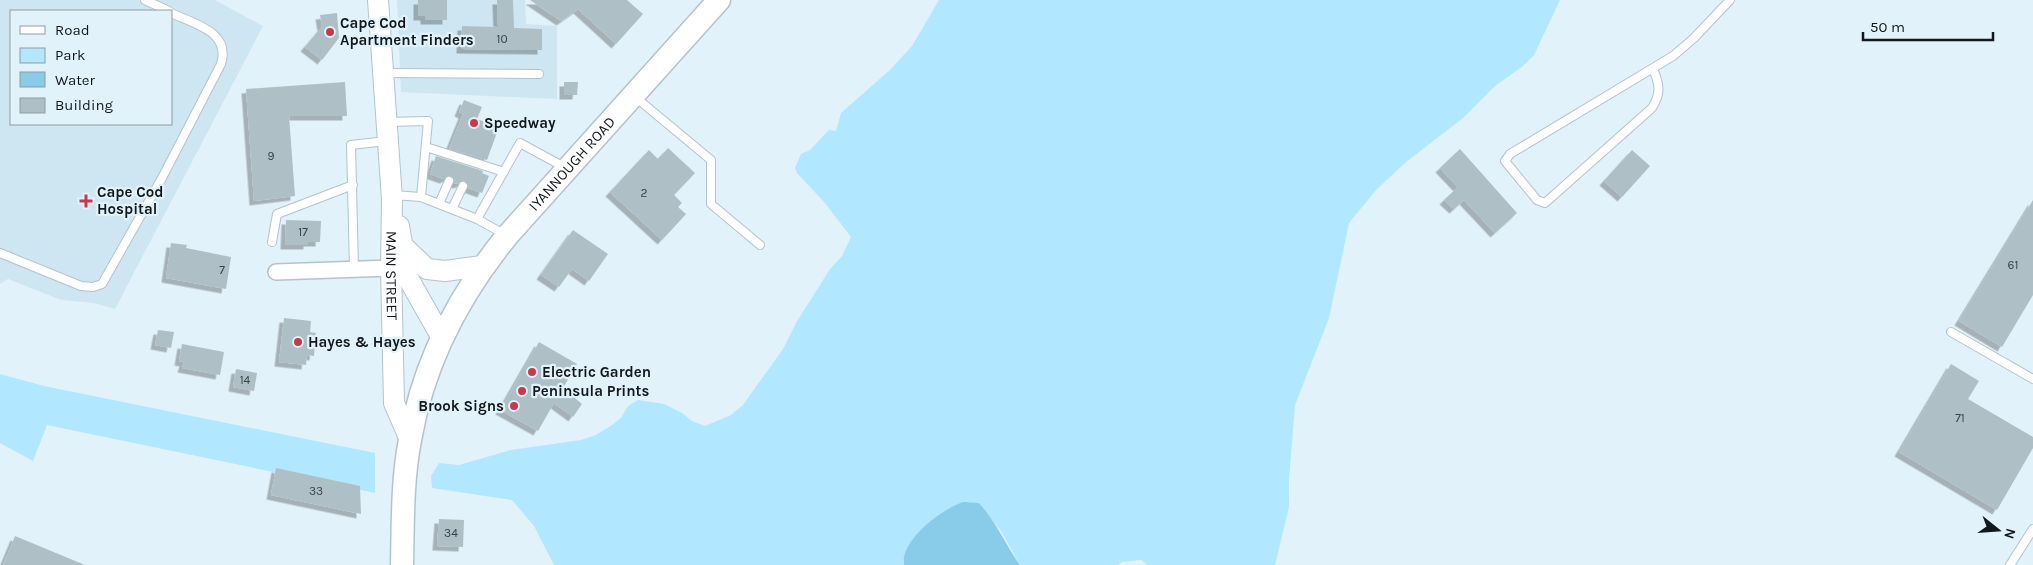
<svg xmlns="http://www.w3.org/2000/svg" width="2033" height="565" font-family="Karla,sans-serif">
  <defs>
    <filter id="shadow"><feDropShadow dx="-4.5" dy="4.5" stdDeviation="0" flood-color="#0004"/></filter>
  </defs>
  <rect width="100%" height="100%" fill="#e2f2fa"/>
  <path fill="#cee6f2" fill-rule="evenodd" d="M0 0H215L263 26 115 309 94 303 61 300 8 279 0 284ZM11 11H171V124H11Z
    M397 0H525L526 24 557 26V99L401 92Z"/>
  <path fill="#b1e7ff" d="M939 0H1560L1534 55 1523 66 1495 86 1463 118 1406 162 1376 190 1349 223 1329 318 1295 405 1289 479V507L1275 565H1147L1141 560 1122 562 1118 565H1020L1001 531 979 503 903 562 904 565H554L534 526 512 500 432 488 431 476 439 463 459 465 511 450 581 440 596 435 612 425 621 418 628 406 638 400 664 404 682 413 692 421 705 426 731 415 743 405 783 349 796 323 830 269 842 256 851 237 825 203 797 173 795 168 801 154 810 150 829 130 836 131 841 113 891 69 912 46Z
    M0 374 44 386 375 453V493L47 425 33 461 0 443Z"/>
  <path fill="#89cce9" d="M963 502 979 503C997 523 1005 544 1020 565H904C900 540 942 509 963 502Z"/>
  <path fill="#afbfc6" filter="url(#shadow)" d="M418 0H447V20H425V16H418Z
    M497 0H513L514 28 542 29V50L461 49 462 26 498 27Z
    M530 0H627L643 14 616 44 578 9 561 21Z
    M337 13 339 38 322 60 305 47 322 27 320 15Z
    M345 82 347 116H289L295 196 254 201 246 89Z
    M564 82H578L577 95H564Z
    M464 100 482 107 477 119 499 127 487 160 449 149 463 114 459 112Z
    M668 148 695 173 674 195 682 203 678 207 686 214 662 240 610 192 649 150 658 159Z
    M1460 149 1517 213 1495 233 1464 200 1454 209 1444 200 1458 187 1440 168Z
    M1632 150 1650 166 1622 197 1604 181Z
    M436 156 483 171 482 173 489 176 482 193 468 188 465 181 458 184 454 183 451 176 444 179 430 174Z
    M2033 200V295L2002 347 1959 321Z
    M286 220 321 221 320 242H308V245H285Z
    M573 230 608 254 589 281 572 269 559 287 541 275Z
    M171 243 187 245 186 248 231 257 226 289 166 278Z
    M284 318 311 321 310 332 316 333 314 356 307 355 306 365 279 362Z
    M158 330 174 332 171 348 155 345Z
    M539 342 577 364 563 388 582 404 573 417 554 403 538 431 500 410Z
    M182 344 224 352 220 375 182 368 184 362 179 361Z
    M1951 364 1979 381 1968 399 2033 437V448L1997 510 1899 452Z
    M236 369 257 373 254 391 233 387Z
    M276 468 360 486 361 514 271 495Z
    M439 519 464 520 463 547 437 546Z
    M15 536 85 565H3Z"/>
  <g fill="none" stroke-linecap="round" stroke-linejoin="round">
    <g stroke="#b4c3cb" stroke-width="10">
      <path id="lane" d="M145 0 169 11
        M1653 69C1660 85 1661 93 1652 108L1545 203 1537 200 1505 161 1510 154 1673 56 1694 38 1730 0
        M385 73 539 74
        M634 96 711 160V204L760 245
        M387 122 428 121 421 197 477 219
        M426 147 504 172
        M393 195 421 197
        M439 204 449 181
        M452 209 463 186
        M504 234 477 219 520 143 566 168
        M272 242 277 214 353 185
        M0 253 81 286 93 287 102 284 162 178 221 64C231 32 195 24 171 13
        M354 269 351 145 386 141
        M1951 332 2033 379
        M2010 565 2033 529"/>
    </g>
    <g stroke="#b4c3cb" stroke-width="18">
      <path id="street" d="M276 272 391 268"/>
    </g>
    <g stroke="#b4c3cb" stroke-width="22">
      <g id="secondary">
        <path id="s1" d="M378 0 392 199 391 268 394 403 410 440"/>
        <path d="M399 226 408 278 442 338"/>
        <path d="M404 247 427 269 445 271 482 266"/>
      </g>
    </g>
    <g stroke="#b4c3cb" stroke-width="25">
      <g id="primary">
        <path id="s2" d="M402 565C403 523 402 481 410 440 423 364 459 295 507 236L719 0"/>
      </g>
    </g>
    <use href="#lane" stroke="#fff" stroke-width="8"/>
    <use href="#street" stroke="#fff" stroke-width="15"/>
    <use href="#secondary" stroke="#fff" stroke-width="20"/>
    <use href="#primary" stroke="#fff" stroke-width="22"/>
  </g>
  <g fill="#c9394e" stroke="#e2f2fa" stroke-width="2">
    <circle cx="330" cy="32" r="5"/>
    <circle cx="474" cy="123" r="5"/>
    <path d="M83.5 193.5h5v5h5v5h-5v5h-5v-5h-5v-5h5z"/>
    <circle cx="298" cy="342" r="5"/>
    <circle cx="532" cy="372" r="5"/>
    <circle cx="522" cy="391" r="5"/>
    <circle cx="514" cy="406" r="5"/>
  </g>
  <g text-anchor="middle" stroke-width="4.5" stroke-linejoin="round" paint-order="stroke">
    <g font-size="12" fill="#394246">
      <text x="502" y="43">10</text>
      <text x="271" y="160">9</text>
      <text x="644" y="197">2</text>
      <text x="303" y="236">17</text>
      <text x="2013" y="269">61</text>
      <text x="222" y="274">7</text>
      <text x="245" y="384">14</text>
      <text x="1960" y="422">71</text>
      <text x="316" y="495">33</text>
      <text x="451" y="537">34</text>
    </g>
    <g font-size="15" font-weight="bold" fill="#12181b" stroke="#e2f2fa" text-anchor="start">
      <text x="340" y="28">Cape Cod<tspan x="340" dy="17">Apartment Finders</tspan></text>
      <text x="484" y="128">Speedway</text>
      <text x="97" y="197">Cape Cod<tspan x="97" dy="17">Hospital</tspan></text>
      <text x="308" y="347">Hayes &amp; Hayes</text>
      <text x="542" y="377">Electric Garden</text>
      <text x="532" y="396">Peninsula Prints</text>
      <text x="504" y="411" text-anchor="end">Brook Signs</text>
    </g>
    <g font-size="15" fill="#12181b" stroke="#e2f2fa">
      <text dy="5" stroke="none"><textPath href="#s2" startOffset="451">IYANNOUGH ROAD</textPath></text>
      <text dy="5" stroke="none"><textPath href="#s1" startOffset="276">MAIN STREET</textPath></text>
    </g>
  </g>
  <rect x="10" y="10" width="162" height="115" fill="#e2f2fa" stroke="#8f9ba1"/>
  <rect x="20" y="26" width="25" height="8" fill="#ffffff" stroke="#8f9ba1"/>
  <text x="55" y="35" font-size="15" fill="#12181b">Road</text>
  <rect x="20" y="48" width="25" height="15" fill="#b1e7ff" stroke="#8f9ba1"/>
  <text x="55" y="60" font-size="15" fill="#12181b">Park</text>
  <rect x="20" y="72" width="25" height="15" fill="#89cce9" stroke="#8f9ba1"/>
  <text x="55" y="85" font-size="15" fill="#12181b">Water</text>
  <rect x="20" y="98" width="25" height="15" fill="#afbfc6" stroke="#8f9ba1"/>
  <text x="55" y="110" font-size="15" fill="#12181b">Building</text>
  <g transform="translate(1998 530) rotate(107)" stroke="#e2f2fa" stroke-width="4" paint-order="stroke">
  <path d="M0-4L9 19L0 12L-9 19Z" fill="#12181b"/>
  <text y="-8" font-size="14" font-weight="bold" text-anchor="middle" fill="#12181b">N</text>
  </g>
  <path d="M1863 32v8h130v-8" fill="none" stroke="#12181b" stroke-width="2.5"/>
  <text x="1870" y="32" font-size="15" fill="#12181b" stroke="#e2f2fa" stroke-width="4" paint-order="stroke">50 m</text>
</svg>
